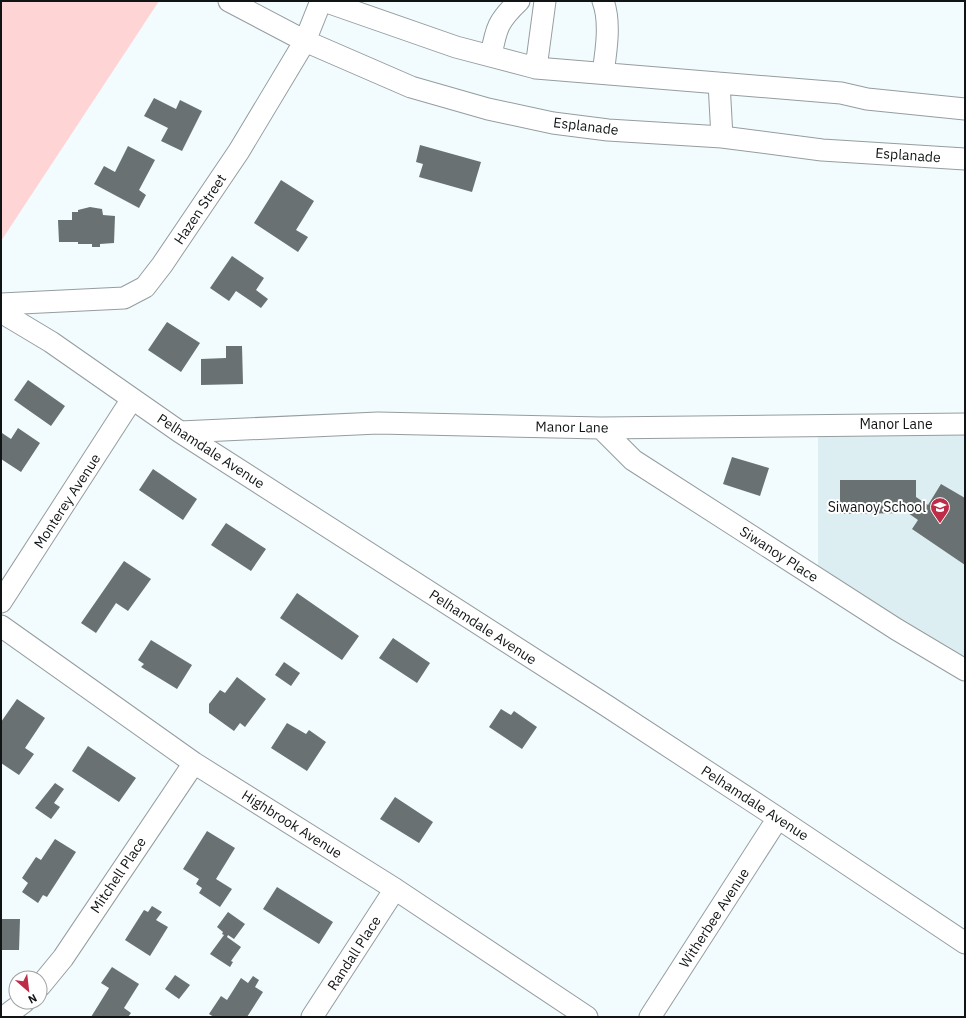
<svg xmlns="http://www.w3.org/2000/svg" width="966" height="1018" font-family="'IBM Plex Sans',sans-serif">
  <rect width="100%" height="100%" fill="#f2fbfd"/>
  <path fill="#dceef2" d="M818 431 965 432V662L818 573Z"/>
  <path fill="#ffd4d5" d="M1 1H159L1 241Z"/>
  <path fill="#697172" d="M154 98 176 109 180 100 202 111 182 151 161 141 168 128 144 116Z
    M420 145 481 162 472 192 419 177 423 164 416 162Z
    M128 146 155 160 139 190 146 195 139 208 94 184 104 166 115 172Z
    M281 180 314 201 296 230 308 237 298 252 254 223Z
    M90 207 102 209 103 215 115 216 114 243 100 244V247H92V244H78V242H59L58 220H72V212H78V210Z
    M232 256 264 278 256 290 268 299 261 308 236 291 229 301 210 288Z
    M167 322 200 343 181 372 148 350Z
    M226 346H242L243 384 201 385V359L226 358Z
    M28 380 65 406 51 426 14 400Z
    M18 428 40 443 21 472 1 459V435L2 433 11 439Z
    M732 457 769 468 760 496 723 484Z
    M153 469 197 499 183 520 139 490Z
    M840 480H916V497L928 505 941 484 965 498V565L912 529 918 520 908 513 840 514Z
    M226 523 266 549 251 571 211 545Z
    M124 561 151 579 128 611 116 603 96 633 81 623Z
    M297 593 359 636 342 660 280 618Z
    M393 638 430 663 417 683 379 658Z
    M151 640 192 665 177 689 141 667 144 664 138 660Z
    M284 662 300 673 291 686 275 675Z
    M237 677 266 699 245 727 240 723 234 731 209 713V704L220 690 225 693Z
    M17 699 45 718 25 748 34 754 19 775 1 763V722Z
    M501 709 511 715 514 711 537 727 522 749 489 727Z
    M287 723 306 734 309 730 326 742 307 771 271 748Z
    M88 746 136 778 119 802 72 771Z
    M55 783 64 789 54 803 60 807 51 819 35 808Z
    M395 797 433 822 419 843 380 819Z
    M207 831 235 848 216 879 232 889 220 907 199 893 202 888 196 884 199 879 183 869Z
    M55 839 76 852 47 897 43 895 38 903 22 892 28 883 22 878 36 857 41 860Z
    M277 887 333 922 319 944 263 909Z
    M152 906 162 912 156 920 168 927 150 956 125 940 144 910 148 912Z
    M228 912 245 924 234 939 228 935 227 937 241 947 231 961 233 962 230 967 210 954 224 935 222 934 223 932 217 927Z
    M1 919H20L19 950H1Z
    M112 967 139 984 124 1008 131 1013 128 1017H91L109 988 101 983Z
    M175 975 190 985 179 999 165 989Z
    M253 976 259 980 255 987 263 992 247 1017H214L209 1014 221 996 227 1000 241 978 248 983Z"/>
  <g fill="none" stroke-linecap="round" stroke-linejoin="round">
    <g stroke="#959d9f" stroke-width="23">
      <path id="minor" d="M229 1 305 41 411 87 488 109 553 123 608 130 722 137 822 150 965 159
        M324 1 456 47 536 68 841 93 867 99 965 109
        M491 56C496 28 498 21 519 1
        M536 68 545 1
        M603 73C606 52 611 22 603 1
        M719 83 722 137
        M1 304 124 298 145 287 162 265 239 151 305 41 321 1
        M1 312 51 342 180 432 607 706 778 818 965 943
        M601 428 633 460 896 629 965 670
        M180 432 378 423 601 428 965 424
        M1 602 132 399
        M1 626 194 763 395 889 587 1017
        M40 986 63 958 194 763
        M4 1017 24 1002
        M312 1017 395 889
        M650 1017 778 818"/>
    </g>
    <use href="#minor" stroke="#fff" stroke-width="21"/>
  </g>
  <defs>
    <g id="school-pin" transform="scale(1)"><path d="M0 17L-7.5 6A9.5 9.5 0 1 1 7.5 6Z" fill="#be2d48" stroke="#fff"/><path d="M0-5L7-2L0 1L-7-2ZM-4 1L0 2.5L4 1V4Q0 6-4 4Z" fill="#fff"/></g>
  </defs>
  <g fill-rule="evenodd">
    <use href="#school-pin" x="940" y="507"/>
  </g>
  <g text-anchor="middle" stroke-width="4" stroke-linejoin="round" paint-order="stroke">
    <g font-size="14" fill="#111415" stroke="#fff">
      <text transform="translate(586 126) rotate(7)" y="5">Esplanade</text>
      <text transform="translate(908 155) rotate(4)" y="5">Esplanade</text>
      <text transform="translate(200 209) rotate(-56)" y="5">Hazen Street</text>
      <text x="896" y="429">Manor Lane</text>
      <text transform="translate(572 427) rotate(1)" y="5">Manor Lane</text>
      <text transform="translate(211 451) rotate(33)" y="5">Pelhamdale Avenue</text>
      <text transform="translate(67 501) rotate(-57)" y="5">Monterey Avenue</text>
      <text transform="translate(779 554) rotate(33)" y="5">Siwanoy Place</text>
      <text transform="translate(483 627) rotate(33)" y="5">Pelhamdale Avenue</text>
      <text transform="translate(755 803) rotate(33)" y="5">Pelhamdale Avenue</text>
      <text transform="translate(292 824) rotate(32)" y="5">Highbrook Avenue</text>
      <text transform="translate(118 875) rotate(-56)" y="5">Mitchell Place</text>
      <text transform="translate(714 918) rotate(-57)" y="5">Witherbee Avenue</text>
      <text transform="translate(354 953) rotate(-57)" y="5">Randall Place</text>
    </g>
    <g font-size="14" fill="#111415" stroke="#fff" text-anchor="end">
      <text x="926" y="512">Siwanoy School</text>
    </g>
  </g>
  <rect width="966" height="1018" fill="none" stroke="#111415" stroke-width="4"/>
  <g transform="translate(28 990) rotate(152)"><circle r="19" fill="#ffffff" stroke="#a0a1a1"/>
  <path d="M0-3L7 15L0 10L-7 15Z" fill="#be2d48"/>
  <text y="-6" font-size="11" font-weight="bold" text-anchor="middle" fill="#111415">N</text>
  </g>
</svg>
